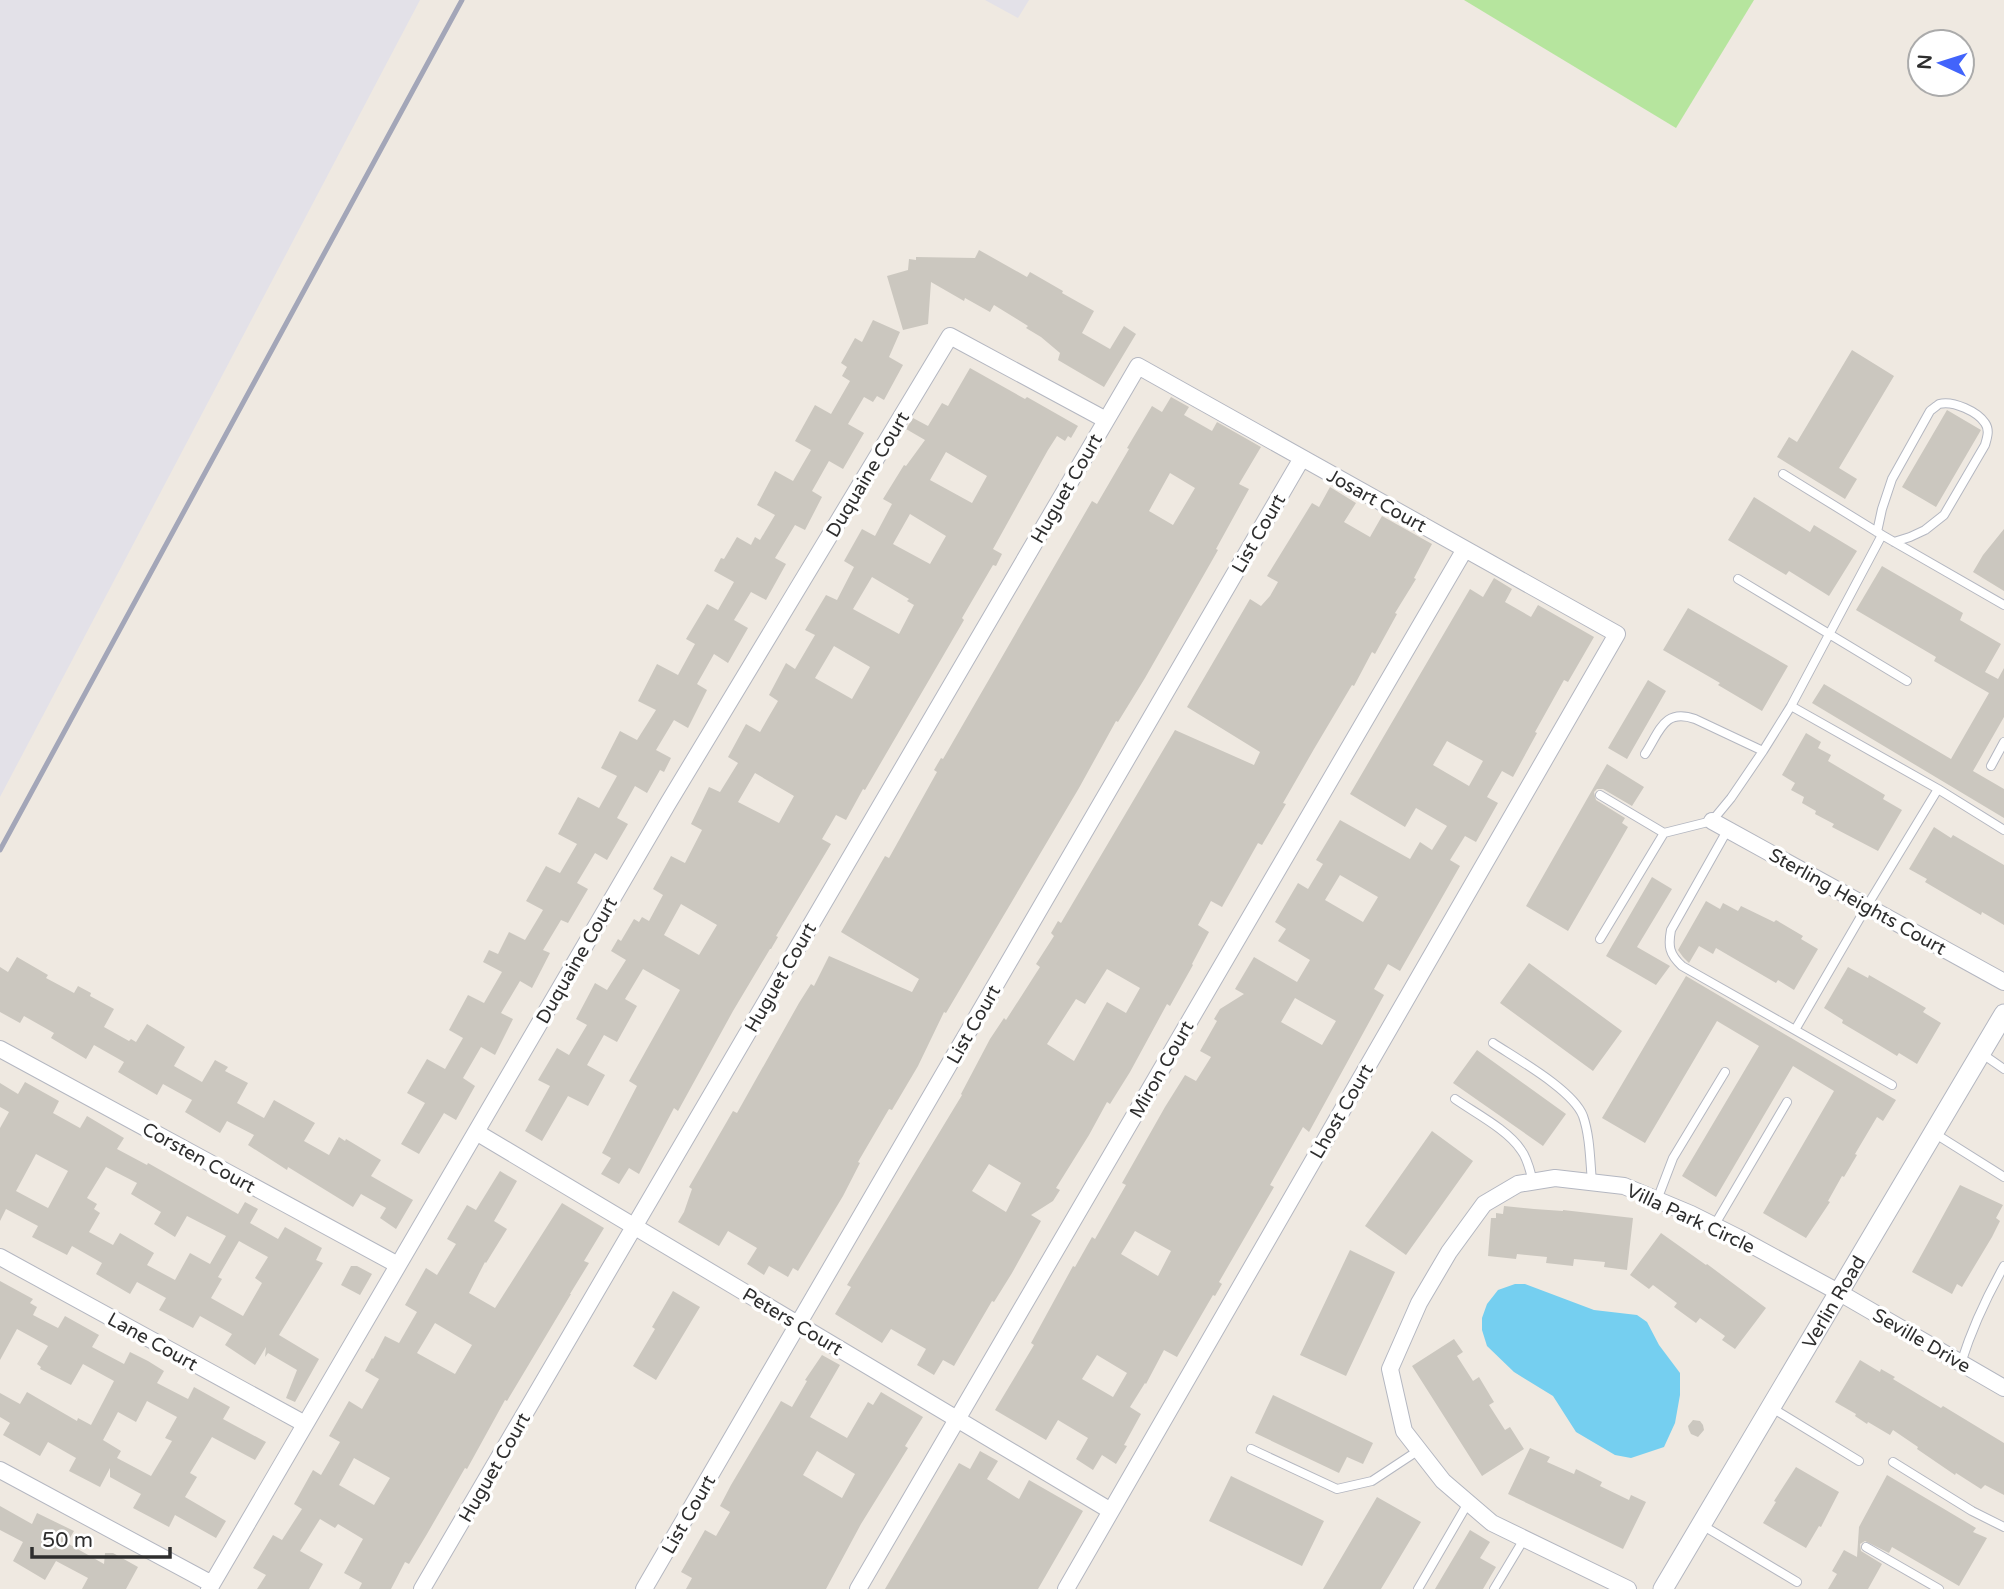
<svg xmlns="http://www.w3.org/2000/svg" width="2004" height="1589" font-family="'Varela Round',sans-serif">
  <rect width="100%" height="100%" fill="#efe9e1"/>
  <path fill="#e3e1e8" d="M0 0H420L0 797Z
    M985 0H1029L1018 18Z"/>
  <path fill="#b6e59e" d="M1464 0H1754L1676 128Z"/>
  <path fill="#75cff0" d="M1515 1284H1525L1594 1310 1637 1315 1647 1322 1659 1345 1680 1373V1395L1675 1423 1664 1447 1631 1458 1615 1455 1576 1432 1553 1396 1514 1372 1487 1346 1482 1330V1318L1487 1304 1498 1290Z"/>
  <path fill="#cbc7bf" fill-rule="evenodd" d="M979 250 1027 277 1030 272 1063 291 1062 293 1094 311 1082 333 1110 349 1124 326 1136 334 1104 387 1058 360 1060 353 1041 337 1026 328 1028 326 994 305 990 312 965 298 964 301 931 282 928 324 903 330 887 276 908 270 909 259 916 260V257L975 258Z
    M873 320 900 332 889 357 903 365 884 400 877 396 873 402 864 397 848 424 864 433 843 469 829 461 812 491 822 497 805 530 795 525 775 558 786 564 766 600 751 592 734 620 748 628 728 663 714 654 697 684 707 690 688 728 674 720 656 750 671 758 664 772 660 770 647 793 635 786 617 818 628 824 607 860 595 853 577 883 588 889 568 923 561 920 543 950 550 953 532 988 520 981 501 1013 513 1019 495 1055 481 1047 463 1078 475 1086 456 1120 444 1113 419 1154 401 1144 425 1103 407 1093 427 1059 445 1069 463 1038 449 1030 468 995 484 1003 502 972 483 962 489 950 498 954 509 932 525 940 543 910 526 901 546 866 560 873 577 844 558 834 578 797 599 808 617 776 601 768 620 731 637 740 656 710 638 701 657 664 678 675 695 644 686 639 707 604 718 610 734 582 714 571 721 558 724 559 737 537 751 545 755 537 760 540 775 515 757 505 775 471 793 481 811 450 795 441 815 405 831 414 850 381 842 376 847 367 841 363 855 338 862 342Z
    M1852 350 1894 376 1839 468 1857 479 1845 499 1777 457 1789 437 1797 442Z
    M970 368 1025 399 1027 397 1078 426 1071 438 1068 436 1065 441 1057 436 1048 450 993 549 1002 554 996 566 993 565 962 618 964 620 865 790 863 789 846 820 836 815 822 839 831 844 776 936 778 937 771 949H770L733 1011 678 1111 674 1108 639 1174 629 1168 619 1184 601 1174 611 1158 602 1153 637 1086 629 1081 680 990 643 969 625 999 637 1006 617 1042 604 1035 587 1065 605 1075 588 1106 568 1096 542 1141 525 1131 550 1086 538 1080 557 1048 569 1055 587 1025 576 1019 595 983 607 990 626 960 611 951 618 939 621 941 634 919 639 922 642 917 649 921 663 895 653 889 671 856 685 863 702 830 691 824 709 787 720 792 738 763 728 757 746 724 760 732 768 718 778 701 769 695 786 663 795 669 815 635 805 630 826 595 837 600 854 567 844 561 862 529 875 536 892 504 883 499 904 465 906 466 925 440 906 429 913 418 928 426 942 403 948 406ZM946 452 987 476 972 503 930 480ZM910 514 946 536 930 564 893 544ZM872 577 909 599 907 601 914 605 899 634 853 609ZM834 646 870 667 852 699 815 678ZM755 773 794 796 779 823 738 802ZM681 904 717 925 699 955 664 935Z
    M1171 397 1189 407 1184 415 1212 431 1217 422 1261 447 1239 484 1249 489 1216 549 1218 550 1145 678 1118 722 1116 721 1079 788 946 1013 944 1012 918 1066 892 1110 889 1109 858 1162 860 1163 843 1196 798 1271 793 1268 788 1277 769 1266 764 1275 747 1264 757 1248 728 1231 719 1246 678 1222 684 1212 692 1189 689 1187 733 1111 737 1113 799 1003 811 984 814 986 829 956 912 992 919 979 841 932 885 856 889 858 937 772 934 770 941 758 943 759 1092 501 1097 504 1129 449 1127 448 1152 406 1162 412ZM1170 473 1195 488 1173 525 1149 511Z
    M1947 410 1981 430 1936 507 1902 487Z
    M1330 487 1356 503 1344 522 1370 537 1382 516 1432 544 1414 578 1416 579 1395 613 1397 614 1375 654 1372 652 1354 686 1352 685 1314 749 1283 803 1286 804 1262 845 1258 843 1222 907 1211 901 1198 925 1209 932 1192 964 1193 965 1170 1006 1167 1004 1130 1072 1110 1104 1107 1102 1089 1135 1056 1188 1060 1190 1053 1201 1031 1215 1041 1221 1012 1273 994 1302 992 1301 954 1366 943 1360 934 1375 917 1365 926 1349 891 1329 882 1343 835 1314 851 1287 847 1285 962 1095 961 1094 990 1039 1004 1018 1006 1020 1040 967 1036 964 1054 936 1051 933 1058 921 1061 923 1175 730 1254 765 1260 752 1187 707 1250 599 1261 606 1270 596 1278 582 1267 576 1312 503 1319 507ZM1107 969 1140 988 1126 1013 1107 1002 1074 1061 1047 1044 1076 999 1085 1004ZM989 1164 1021 1183 1006 1212 972 1191Z
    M1754 497 1810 532 1814 525 1857 551 1829 596 1789 571 1786 575 1728 540Z
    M2004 529V591L1973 572 1983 555Z
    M1882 566 1963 613 1960 620 2001 644 1985 672 1998 679 2004 668V717L1973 771 2004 789V818L1812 703 1824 684 1951 759 1989 693 1934 661 1936 657 1856 610Z
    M1494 578 1512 589 1505 602 1531 617 1538 605 1594 637 1568 682 1564 680 1535 732 1537 733 1513 777 1502 771 1487 797 1498 803 1476 842 1465 836 1450 860 1460 866 1400 971 1388 964 1374 989 1384 995 1309 1132 1303 1127 1270 1185 1274 1187 1219 1282 1222 1284 1215 1296 1213 1295 1177 1357 1164 1350 1146 1384 1145 1383 1130 1407 1141 1414 1124 1445 1127 1446 1116 1464 1102 1455 1093 1470 1076 1459 1088 1438 1058 1420 1046 1440 995 1410 1034 1345 1031 1343 1073 1266 1075 1267 1092 1237 1095 1239 1126 1185 1122 1183 1165 1107 1185 1075 1196 1081 1211 1057 1200 1051 1217 1021 1214 1019 1220 1009 1244 994 1235 989 1254 957 1297 982 1310 960 1278 941 1286 929 1275 922 1298 883 1308 889 1323 864 1316 860 1340 820 1410 859 1420 842 1432 850 1447 826 1416 808 1405 827 1350 794 1470 589 1483 597ZM1447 741 1483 761 1469 786 1433 765ZM1340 875 1378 897 1363 922 1325 900ZM1295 998 1336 1021 1322 1045 1281 1022ZM1135 1231 1171 1251 1158 1276 1121 1254ZM1097 1355 1127 1373 1113 1397 1082 1379Z
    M1688 608 1788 666 1762 711 1718 685 1720 683 1663 650Z
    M1648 680 1666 691 1627 759 1608 748Z
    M1806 733 1821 742 1818 748 1831 755 1828 761 1885 795 1883 799 1902 810 1878 851 1832 827 1834 824 1815 814 1816 811 1802 803 1804 797 1791 790 1795 783 1782 775Z
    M1607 764 1644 787 1632 806 1603 789H1597L1594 792 1596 800 1625 818 1622 823 1628 827 1568 931 1526 906Z
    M1934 827 1951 838 1953 835 2004 865V925L1982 912 1981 915 1925 882 1927 879 1909 869Z
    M1652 877 1672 889 1637 947 1670 966 1656 985 1606 956Z
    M1706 901 1720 909 1723 903 1738 911 1741 906 1774 922 1776 920 1803 936 1801 939 1818 949 1794 990 1778 980 1776 983 1716 948 1713 954 1699 946 1689 963 1683 957 1678 950Z
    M17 957 48 975 46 978 74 993 78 986 91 993 90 996 114 1009 104 1027 129 1041 131 1039 136 1042 147 1024 185 1047 174 1066 202 1082 215 1060 228 1067 225 1071 248 1083 237 1103 264 1118 274 1100 315 1123 304 1141 329 1155 339 1137 345 1141 346 1139 381 1160 371 1176 413 1200 396 1229 380 1218 386 1208 361 1194 353 1207 288 1167 287 1170 248 1145 254 1135 227 1121 220 1133 185 1112 192 1100 163 1084 157 1095 118 1072 124 1062 94 1045 86 1059 51 1038 54 1033 24 1016 20 1023 0 1012V967L8 972Z
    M1529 963 1622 1031 1593 1071 1500 1003Z
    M1848 967 1868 978 1869 975 1914 1001 1926 1008 1923 1012 1941 1023 1917 1064 1899 1053 1897 1056 1879 1045 1842 1023 1843 1020 1824 1008Z
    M1686 976 1896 1100 1883 1121 1877 1117 1855 1154 1857 1155 1844 1177 1842 1176 1828 1201 1830 1202 1806 1238 1763 1213 1834 1091 1793 1066 1716 1197 1682 1176 1759 1046 1717 1021 1645 1143 1602 1118Z
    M1477 1050 1566 1114 1543 1146 1453 1083Z
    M25 1082 59 1101 53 1113 80 1128 87 1116 124 1138 117 1149 147 1165 148 1163 238 1214 245 1202 258 1209 250 1223 278 1239 285 1227 322 1248 316 1260 323 1263 279 1335 319 1359 295 1402 286 1398 297 1370 268 1353 265 1357 266 1347 255 1365 225 1345 232 1334 200 1316 193 1328 159 1310 166 1298 137 1282 130 1294 96 1274 102 1263 72 1246 67 1255 32 1237 38 1226 6 1209 0 1221V1128L9 1112 0 1107V1083L18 1094ZM36 1154 68 1171 48 1208 16 1191ZM106 1167 137 1183 131 1194 161 1212 154 1224 175 1237 187 1216 226 1236 210 1264 190 1253 175 1280 147 1265 154 1253 120 1233 113 1245 89 1232 100 1213 94 1209 97 1204 87 1198ZM239 1241 268 1257 255 1278 262 1283 243 1316 211 1298 222 1279 218 1277Z
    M1432 1131 1473 1161 1406 1255 1365 1226Z
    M500 1171 517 1181 494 1221 507 1229 486 1263 485 1262 469 1293 495 1308 562 1203 604 1228 584 1261 589 1263 570 1294H571L507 1401 505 1400 467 1469 465 1468 427 1534 409 1564 405 1562 391 1589H359L362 1583 344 1573 363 1539 338 1524 335 1528 320 1519 300 1551 323 1564 309 1589H257L266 1575 253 1568 273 1535 282 1540 302 1509 294 1504 313 1470 321 1475 340 1442 329 1436 349 1401 362 1409 379 1379 365 1371 372 1358 373 1359 385 1336 399 1343 417 1312 405 1305 426 1268 437 1275 456 1244 447 1239 467 1205 476 1210ZM435 1323 472 1345 455 1374 417 1353ZM354 1458 390 1478 374 1505 339 1485Z
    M1960 1185 2003 1205 1996 1218 2000 1221 1992 1237 1962 1287 1957 1284 1952 1294 1912 1272Z
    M1504 1206 1534 1209 1563 1211V1210L1633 1218 1627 1270 1604 1267 1605 1262 1574 1259 1573 1266 1546 1263 1547 1257 1517 1254 1516 1259 1488 1256 1491 1218H1496V1213L1503 1214Z
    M1661 1233 1706 1265 1707 1264 1766 1308 1735 1349 1722 1340 1725 1336 1700 1318 1696 1323 1674 1307 1677 1303 1653 1285 1649 1289 1630 1275Z
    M1350 1250 1395 1272 1346 1376 1300 1355Z
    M351 1266H357L372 1274 360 1295 341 1285Z
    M0 1281 33 1299 30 1303 37 1307 33 1315 58 1328 65 1316 99 1335 92 1347 124 1364 130 1352 148 1361 164 1371 157 1383 188 1399 194 1387 230 1407 223 1419 266 1442 255 1460 212 1437 190 1473 197 1477 185 1497 226 1521 216 1538 175 1515 169 1527 133 1508 141 1494 110 1477V1468L100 1487 69 1471 76 1458 48 1442 40 1456 3 1435 10 1423 0 1417V1393L20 1404 27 1392 77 1421 78 1418 91 1425 114 1381 83 1364 71 1385 40 1369 41 1367 37 1364 48 1346 17 1329 0 1360ZM147 1401 177 1417 165 1438 172 1441 151 1476 117 1458 121 1451 103 1440 118 1412 136 1422Z
    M673 1291 700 1307 656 1380 633 1366 655 1329 652 1327Z
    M1454 1339 1463 1352 1457 1356 1473 1381 1479 1377 1494 1402 1489 1405 1505 1430 1510 1427 1524 1449 1482 1476 1412 1366Z
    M822 1355 840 1365 810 1417 847 1438 868 1402 873 1405 881 1392 923 1417 905 1446 908 1448 861 1524 826 1589H686L692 1578 681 1572 705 1530 716 1536 730 1512 720 1506 731 1485 781 1401 792 1407 807 1381 805 1380ZM817 1451 855 1474 842 1498 803 1475Z
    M1860 1360 1880 1372 1881 1369 1895 1377 1893 1379 1941 1408 1943 1406 2004 1443V1495L1985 1485 1981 1489 1956 1473 1955 1475 1917 1449 1918 1447 1893 1430 1890 1435 1868 1422 1867 1424 1855 1416 1856 1414 1835 1402Z
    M1273 1395 1373 1443 1363 1464 1347 1457 1339 1473 1255 1433Z
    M1693 1420 1700 1421 1703 1425 1704 1430 1698 1437 1691 1434 1689 1430 1688 1426Z
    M1530 1448 1550 1457 1547 1462 1574 1474 1576 1469 1602 1482 1600 1486 1629 1500 1631 1495 1646 1502 1623 1549 1508 1494Z
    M980 1451 998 1461 987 1479 1019 1499 1029 1480 1083 1511 1038 1589H885L959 1463 970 1469Z
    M1796 1467 1839 1492 1821 1527 1819 1526 1806 1548 1763 1523 1776 1502 1774 1501Z
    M1887 1475 1976 1528 1973 1532 1987 1538 1959 1586 1892 1547 1889 1553 1865 1541 1860 1544 1861 1551 1882 1564 1868 1589H1828L1837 1574 1832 1571 1844 1550 1857 1557 1859 1527Z
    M1231 1476 1324 1521 1302 1566 1209 1521Z
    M1377 1497 1421 1522 1381 1589H1323Z
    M0 1506 32 1524 37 1513 74 1531 67 1543 104 1564 105 1553H113L138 1567 126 1589H82L88 1578 56 1561 45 1580 13 1561 23 1542 0 1530Z
    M1470 1530 1490 1542 1480 1558 1496 1567 1483 1589H1435Z"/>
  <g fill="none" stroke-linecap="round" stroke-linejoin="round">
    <g stroke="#b4b7c1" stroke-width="10">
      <path id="service" d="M1783 474 1882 535 1791 706
        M1877 532 1882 509 1892 479 1930 411C1931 410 1938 405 1939 404 1953 400 1978 412 1985 423 1990 430 1987 438 1985 445L1944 515 1925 530 1910 537 1894 542
        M1882 535 2004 605
        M1738 579 1907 681
        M1645 754C1660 731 1664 708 1695 719L1763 751
        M1991 766 2004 742
        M1938 789 2004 830
        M1600 795 1664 833 1600 939
        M1728 829 1671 930C1668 946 1669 954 1682 966L1892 1085
        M1664 833 1712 821 1731 798 1763 751 1791 706 1938 789 1867 906 1795 1030
        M1493 1043C1517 1059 1573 1090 1583 1116 1590 1136 1590 1160 1592 1182
        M1981 1053 2004 1069
        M1455 1099C1475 1113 1508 1130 1521 1150 1528 1159 1530 1171 1533 1182
        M1934 1133 2004 1177
        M1657 1200 1673 1158 1725 1072
        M1714 1226 1787 1102
        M1961 1363C1972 1328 1986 1298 2004 1266
        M1772 1408 1859 1461
        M1251 1449 1337 1489 1372 1481 1419 1450
        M1893 1462 1972 1511 2004 1527
        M1702 1525 1797 1582
        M1866 1547 1939 1589
        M1418 1589 1468 1503
        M1494 1589 1524 1539"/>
    </g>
    <g stroke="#b4b7c1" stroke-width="18">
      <path id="minor" d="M1712 821 2004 982
        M0 1049 398 1265
        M476 1132 1111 1511
        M0 1257 305 1424
        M0 1470 212 1584
        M209 1589 667 805 950 336 1106 420
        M422 1589 1138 366 1617 634 1066 1589
        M644 1589 1302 458
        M858 1589 1465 549
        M1628 1589 1492 1523 1443 1481 1404 1431 1390 1369 1419 1303 1449 1252 1484 1204 1518 1184 1555 1178 1624 1186 1691 1214 1737 1237 1840 1293 2004 1388"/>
    </g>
    <g stroke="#b4b7c1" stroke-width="21">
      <g id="tertiary">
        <path id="s1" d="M1663 1589 2004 1014"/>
      </g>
    </g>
    <use href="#service" stroke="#fff" stroke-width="8"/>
    <use href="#minor" stroke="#fff" stroke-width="16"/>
    <use href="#tertiary" stroke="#fff" stroke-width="19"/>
    <path stroke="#a3a6b8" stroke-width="5" d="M0 850 462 0"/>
  </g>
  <g text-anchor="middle" stroke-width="7" stroke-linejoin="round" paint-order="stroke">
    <g font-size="19" fill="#2e2e2e" stroke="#fff">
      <text transform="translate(867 474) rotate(-59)" y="7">Duquaine Court</text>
      <text transform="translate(1066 488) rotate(-60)" y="7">Huguet Court</text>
      <text transform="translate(1377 500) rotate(29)" y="7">Josart Court</text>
      <text transform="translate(1258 533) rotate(-60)" y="7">List Court</text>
      <text transform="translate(1858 901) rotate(29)" y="7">Sterling Heights Court</text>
      <text transform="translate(576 960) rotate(-60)" y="7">Duquaine Court</text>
      <text transform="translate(780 977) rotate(-60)" y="7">Huguet Court</text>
      <text transform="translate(973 1024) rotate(-60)" y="7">List Court</text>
      <text transform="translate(1161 1069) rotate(-60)" y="7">Miron Court</text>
      <text transform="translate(1341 1111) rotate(-60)" y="7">Lhost Court</text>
      <text transform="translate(199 1157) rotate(29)" y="7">Corsten Court</text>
      <text transform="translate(1691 1218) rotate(25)" y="7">Villa Park Circle</text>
      <text dy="7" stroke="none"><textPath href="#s1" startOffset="334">Verlin Road</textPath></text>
      <text transform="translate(793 1321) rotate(31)" y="7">Peters Court</text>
      <text transform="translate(1922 1340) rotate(30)" y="7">Seville Drive</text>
      <text transform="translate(153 1341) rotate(29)" y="7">Lane Court</text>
      <text transform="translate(494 1467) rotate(-60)" y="7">Huguet Court</text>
      <text transform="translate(688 1514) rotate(-60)" y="7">List Court</text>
    </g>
  </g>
  <g transform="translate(1941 63) rotate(274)"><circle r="33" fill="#ffffff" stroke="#ababab" stroke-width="2"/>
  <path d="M0-5L12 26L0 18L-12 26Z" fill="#4264fb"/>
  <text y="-10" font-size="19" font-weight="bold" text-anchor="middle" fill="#2e2e2e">N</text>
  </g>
  <path d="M32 1547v10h138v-10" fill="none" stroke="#2e2e2e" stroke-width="3.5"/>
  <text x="42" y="1547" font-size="21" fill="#2e2e2e" stroke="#ffffff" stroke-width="5" paint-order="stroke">50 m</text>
</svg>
